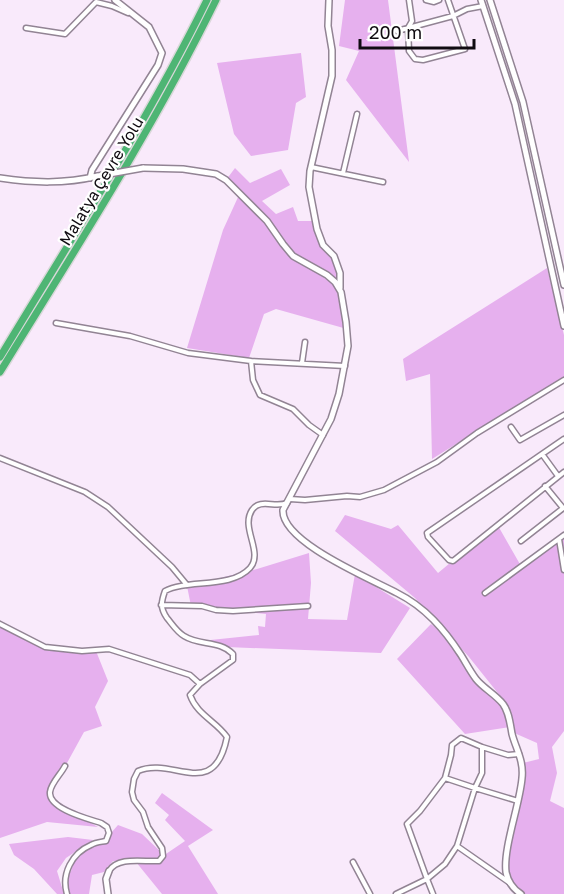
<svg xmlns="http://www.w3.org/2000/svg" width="564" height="894" font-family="'Golos Text',sans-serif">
  <rect width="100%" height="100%" fill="#f9eafb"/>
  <path fill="#e6b0ee" d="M345 0H388L409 162 346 80 359 51 339 46Z
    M301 53 306 97 296 103 288 150 251 156 234 134 217 63Z
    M235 168 250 183 281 169 290 185 262 201 276 214 293 207 298 221H315L323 244 334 256 340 273 335 282 341 292 347 329 276 309 264 314 249 358 187 348 223 230 239 195 226 180Z
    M547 268 564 335V377L432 459 430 374 406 381 403 359Z
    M345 515 391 529 398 525 438 573 497 524 521 566 564 535V731L552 747 557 773 550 801 564 808V894H523L515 890 506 866 523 763 539 759 537 743 512 732 510 727 465 734 397 659 431 624 447 636 477 680 503 703 501 697 469 657 415 598 335 531Z
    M309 553 311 583 308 619 347 620 355 574 410 608 381 653 227 647 201 641 259 635 258 626 265 627 266 614 191 606 187 586 257 569Z
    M0 624 45 647 96 651 108 681 95 707 102 726 84 732 50 794 56 804 98 827 47 822 0 838Z
    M162 793 213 830 188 846 218 894H162L136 862 113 861 104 872 92 875 89 894H70L66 875 71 871 76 856 103 842 118 825 142 834 162 853 163 856 185 841 165 820 169 815 155 803Z
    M68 837 93 840 66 858 57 871 64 894H57L34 869 14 855 9 844Z"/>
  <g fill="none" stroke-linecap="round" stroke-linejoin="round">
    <g stroke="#928494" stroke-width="7">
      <path id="street" d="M409 0 412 21 408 28 409 51 415 59 423 60 465 49 448 0
        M426 0 434 2 439 0
        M26 28 65 34 96 2 112 6 128 13
        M397 31 453 16 467 9 483 6
        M311 167 383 182
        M343 173 357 114
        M56 323 130 336 188 353 251 361 253 380 260 395 293 409 309 425 323 435
        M251 361 345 366
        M302 363 305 342
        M511 427 520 440 564 415
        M564 439 427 533 428 537 449 560 453 561 564 472
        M542 454 558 476
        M0 458 85 492 108 507 172 567 187 585
        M545 486 563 508
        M290 499 305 500 347 496 360 497 384 490 437 462 477 433 564 380
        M559 539 564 570
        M521 541 562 509
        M485 593 564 535
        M161 605 202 606 216 610 233 611 308 606
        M0 624 45 647 82 651 109 649 190 675 200 684
        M461 738 482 747V773L475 788 445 778 451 755 452 745Z
        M482 747 508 755 519 754
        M65 766C61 774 51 783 50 792 48 809 89 819 101 823L107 827 109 833 106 841C101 842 96 842 91 845 72 853 61 874 67 894
        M445 778 420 811 407 824 427 879 445 864 457 846
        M353 862 370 894
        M109 871C118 856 143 862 159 861L163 856 162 848 148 827 143 812 134 800 132 792 134 779 138 771C173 756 214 802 227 737 216 721 197 715 190 695L200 684 233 660V654C219 640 200 646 184 636 177 632 172 624 167 618 160 608 161 602 165 591 187 579 231 589 250 568 264 552 240 528 252 510 260 498 275 508 287 503
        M510 883 457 846 475 788 518 801
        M396 894 427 879 433 894"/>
    </g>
    <g stroke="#928494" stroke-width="8">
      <path id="secondary" d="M329 0 328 26 332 50V76L310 171 309 187 317 229 323 245 334 256 340 273V288
        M481 0 515 104 564 326
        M490 0 523 102 564 285
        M143 168 183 169 216 174 226 180 267 221 283 244 293 256 327 275 335 282 341 292 346 322 348 346 339 394 331 419 283 510C281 542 371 579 397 593 425 607 444 629 461 655 466 663 470 671 476 679 483 688 495 694 503 704 509 712 510 723 512 734 516 749 524 761 522 778 520 804 503 848 506 872 508 882 513 889 521 894
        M0 178C34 183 64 184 98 176
        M90 178 92 170 158 65 162 53 149 27 115 0
        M108 894 106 879 109 871"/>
    </g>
    <g stroke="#d9d8d9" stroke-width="10">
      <path id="highway" d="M0 357C71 239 146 124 207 0
        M0 372C75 250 153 129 216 0"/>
    </g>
    <use href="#street" stroke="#fff" stroke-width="4"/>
    <use href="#secondary" stroke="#fff" stroke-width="5"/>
    <use href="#highway" stroke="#4eb574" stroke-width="7"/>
    <g stroke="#928494" stroke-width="8" stroke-linecap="butt">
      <path id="secondary-bridge" d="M98 176 143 168"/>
    </g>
    <use href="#secondary-bridge" stroke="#fff" stroke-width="5"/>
  </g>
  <g text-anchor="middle" stroke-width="4.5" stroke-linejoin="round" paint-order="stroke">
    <g font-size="16" fill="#100b11" stroke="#fff">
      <text transform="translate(101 181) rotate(-59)" y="6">Malatya Çevre Yolu</text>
    </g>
  </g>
  <path d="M360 39v9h114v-9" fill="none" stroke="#100b11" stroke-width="3"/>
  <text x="369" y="39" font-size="18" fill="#100b11" stroke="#ffffff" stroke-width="4.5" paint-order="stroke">200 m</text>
</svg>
